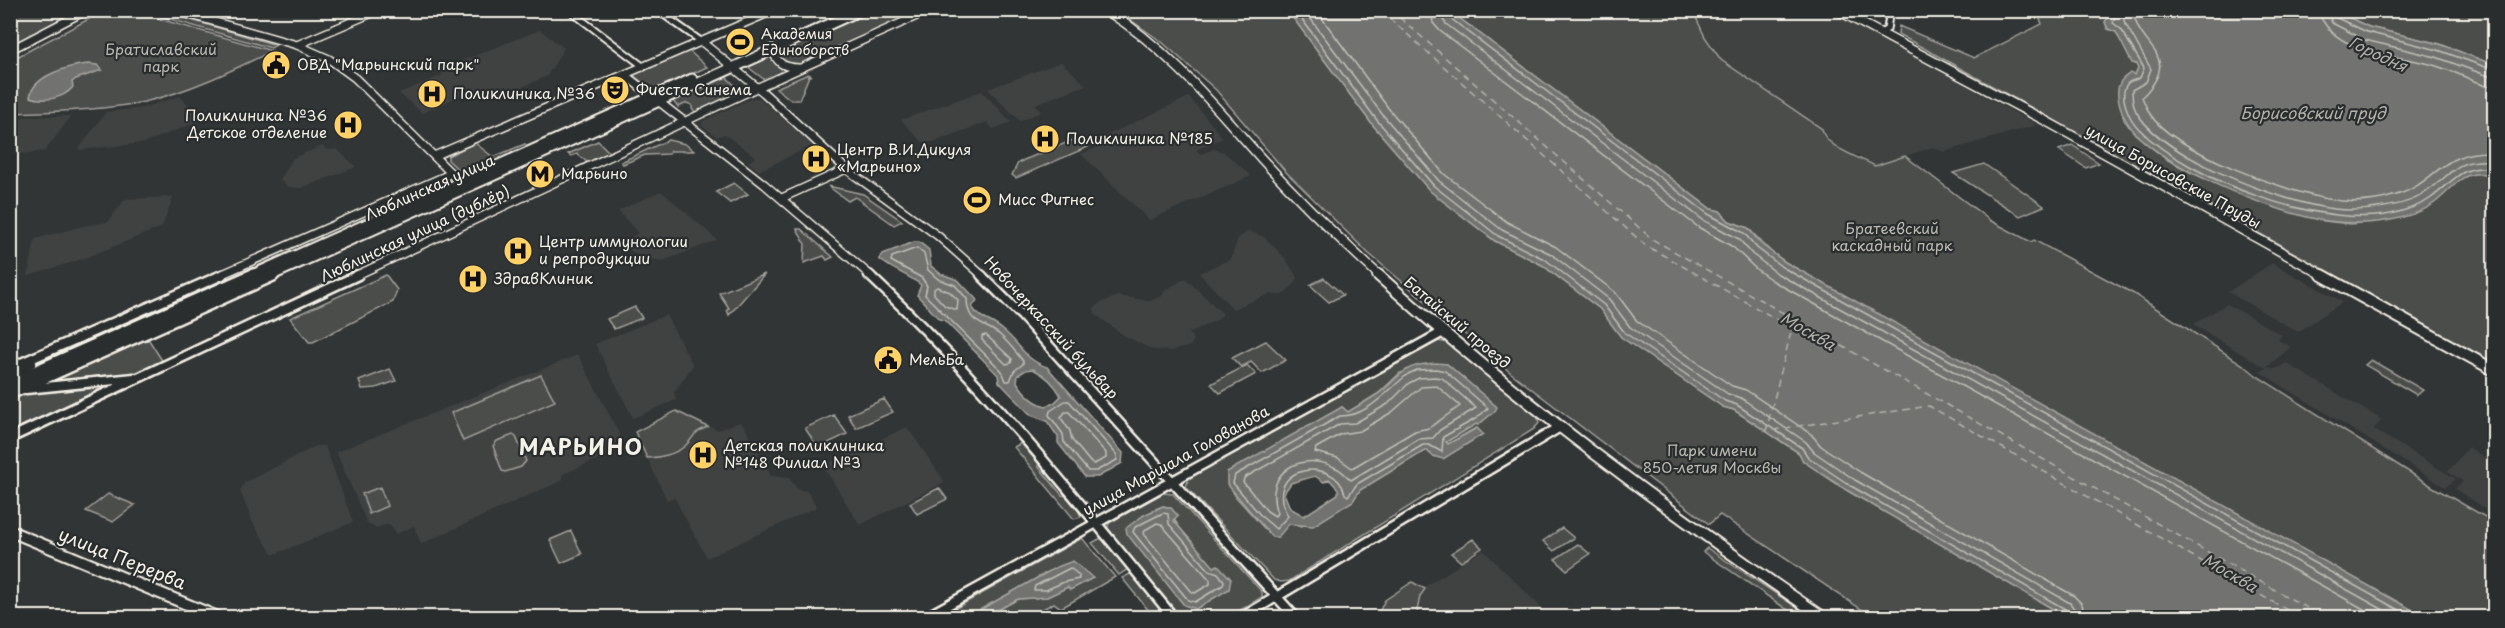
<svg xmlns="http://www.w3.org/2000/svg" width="2505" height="628" font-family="'Playpen Sans',sans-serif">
  <rect width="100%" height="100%" fill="#323535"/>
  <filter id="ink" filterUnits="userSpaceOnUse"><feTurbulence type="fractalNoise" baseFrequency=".0167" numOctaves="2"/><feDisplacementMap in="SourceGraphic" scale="12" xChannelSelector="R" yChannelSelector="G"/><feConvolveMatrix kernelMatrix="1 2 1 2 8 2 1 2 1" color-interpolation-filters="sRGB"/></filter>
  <g filter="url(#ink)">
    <path fill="#404242" d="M1693 11H1820L1846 19 2037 125 1943 152 1933 147 1875 166 1858 155 1842 152 1823 135 1821 129 1721 60 1705 37Z
      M540 30 564 48 547 76 513 91H470L422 113 399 93 443 75 439 72 466 59Z
      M1061 62 1086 85 1035 104 1041 112 1020 121 988 89Z
      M982 91 1011 122 993 129 987 122 933 142H922L901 120Z
      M180 96 202 120 144 143 78 150 106 112 142 108Z
      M1189 97 1223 138 1196 150 1201 154 1214 149 1224 152 1251 176 1149 220 1081 154 1111 142 1105 136Z
      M752 98H759L813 145 759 171 748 162 756 157 724 134 717 137 701 125 703 121Z
      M71 116 45 151 11 155V117Z
      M322 146 328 150 337 149 356 167 302 188 288 187 280 180 293 158Z
      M661 191 704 228 717 240 663 261 639 257 621 243 638 233 618 211Z
      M173 197 162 227 85 258 28 276 35 239 83 226 108 222 125 199Z
      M1249 231 1264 237 1285 258 1298 278 1293 286 1282 295 1269 294 1233 309 1199 273 1231 259 1238 238Z
      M2272 263 2343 302 2298 332 2228 292Z
      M1185 278 1223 314 1217 320 1189 333 1194 340 1190 346 1171 351 1153 350 1123 335 1095 314 1094 308 1100 303 1118 296 1150 301 1162 296 1165 291Z
      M2227 304 2282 335 2278 340 2291 347 2267 367 2276 369 2286 363 2382 420 2373 429 2456 479 2445 487 2260 372 2266 368 2195 326V323Z
      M666 315 693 365 674 393 676 400 633 418 595 344Z
      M578 355 626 447 561 475 563 480 421 544 414 526 396 534 389 524 376 528 367 523 336 452Z
      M676 411 718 430 740 422 744 426 771 476 789 478 798 490 807 491 817 507 707 558 674 497 667 500 635 432Z
      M907 427 945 482 860 525 823 466Z
      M316 446H325L353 522 273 555 253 523 240 491 244 483Z
      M2468 447 2494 463V514L2455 489 2463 481 2448 472Z
      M1483 550 1543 609 1530 617 1400 618 1405 599Z"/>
    <path fill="#4b4d4c" stroke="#a09f9a" stroke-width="1.5" fill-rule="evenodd" d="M13 10 79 11 11 46V12Z
      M104 11H131L272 51C231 71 188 92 144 102 104 110 52 112 11 113V60Z
      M872 11H924L802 66 784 63 780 58 781 51Z
      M1118 11H1288L1371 123 1430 191 1495 241 1542 265 1600 309 1621 337 1723 407 1734 410 1799 453 1803 461 1848 491 2067 617H1873L1720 515 1709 524 1511 373 1368 253 1286 172 1216 90 1162 42Z
      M1450 11H1693L1705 37 1721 60 1822 129C1825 148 1860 157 1875 166L1905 156 1991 221 2031 242 2034 240 2134 294 2245 366 2257 376 2433 487 2494 522V617H2425L1799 271 1771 252 1748 228 1729 221 1720 211 1711 209Z
      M2037 11H2113L2105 22 2108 29 2116 32 2138 68 2135 75 2118 92 2124 120 2135 134 2168 160 2192 173 2324 221 2350 224 2372 222 2453 185 2468 174 2481 173 2494 175V363L1898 34 1899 26 1974 58 2042 24Z
      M2335 11H2494V65L2440 44 2369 27Z
      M168 13 276 45 271 48 159 16Z
      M688 50 707 67 659 89H651L634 76 636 72Z
      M771 56C775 66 782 67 791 70L766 81 748 67Z
      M808 74 812 76H809L799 100H791L776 88Z
      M724 75 742 92 697 113 692 109V105L687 103 678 107 671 99Z
      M1078 138 1088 147 1016 178 1012 175 1018 163 1024 160Z
      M668 140 685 144 694 151H671L669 154 645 155 623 164 621 162Z
      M598 141 611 154 581 168 579 167 587 162 577 154 571 156 568 154Z
      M475 143 493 157 525 144 527 146 469 173H462L448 160V156Z
      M2072 145 2099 163 2086 168 2059 150Z
      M1984 164 2044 206 2020 216 1953 173Z
      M734 183 748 194 730 203 716 192Z
      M828 186 863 194 902 221 894 225 855 197 848 201Z
      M797 229H801L833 257 827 260 824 256 804 263 805 244Z
      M319 236 322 239 220 282 223 278Z
      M765 274 729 315 727 310 729 308 719 293Z
      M386 275 397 290 393 302 313 342H309L290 318Z
      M1324 278 1343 295 1329 302 1310 285Z
      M204 290 206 291 16 375 46 356 190 293Z
      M635 307 642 318 614 329 607 319Z
      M149 340 163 362 139 373 48 381 136 341Z
      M1266 341 1286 360 1262 373 1251 362 1241 367 1232 358Z
      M1438 341 1448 343 1537 416 1539 423 1534 429 1289 581 1281 582 1274 580 1186 487 1189 477ZM1447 364 1496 407 1476 424 1446 442 1448 444 1476 428 1433 456 1426 450 1360 490 1352 501 1302 526 1289 524 1272 537 1236 497 1233 492 1342 407 1348 412 1379 393 1400 373Z
      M2371 360 2423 390 2417 395 2365 365Z
      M1247 365 1256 374 1220 393 1211 384Z
      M390 369 396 381 376 388 362 389 359 381Z
      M541 375 555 401 463 441 451 413Z
      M114 387 11 435 10 399 22 394Z
      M884 399 893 412 856 428 848 415Z
      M676 411 708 427C690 434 697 435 685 446 676 454 659 458 647 458L635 432Z
      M834 415 847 434 818 448 805 428Z
      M513 435 516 437 526 461 521 467 505 472 502 471 493 446 497 441Z
      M1023 442 1039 462 1038 466 1062 495 1066 496 1078 510 1081 517 1074 519 1014 447Z
      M380 487 387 506 369 514 362 494Z
      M939 488 947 499 917 514 910 503Z
      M1163 493 1173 494 1262 592V597L1229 617H1178L1107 530 1109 523ZM1163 506 1168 507C1180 536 1211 561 1229 589L1196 608 1153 510Z
      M108 494 135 505 113 522 86 511Z
      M1562 528 1574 538 1554 551 1543 541Z
      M571 531 582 554 561 563 550 540Z
      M1082 538 1115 577 1061 608 1054 603 1028 617H985L1018 599 1047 597 1068 587 1071 589 1079 585 1057 567 967 617 938 618Z
      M1099 539H1103L1128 569 1119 575 1092 543Z
      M1473 539 1482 548 1461 562 1451 553Z
      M1578 544 1590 554 1567 570 1555 559Z
      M1707 548 1811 617H1798L1703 552Z
      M1132 573 1169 617H1154L1122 578Z
      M1412 582 1425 589 1420 596 1417 611 1424 617H1381L1378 614 1385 600Z"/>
    <path fill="#727370" stroke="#a6a5a0" stroke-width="1.5" fill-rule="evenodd" d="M2113 10 2335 11 2369 27 2440 44 2494 65V175C2461 169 2459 183 2437 201 2427 210 2412 215 2400 218 2377 224 2351 224 2327 221 2279 215 2162 168 2132 129 2124 119 2113 96 2120 83 2121 79 2127 76 2130 73L2135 75 2138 68 2137 64 2132 63 2116 32 2108 29 2105 22Z
      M1288 11H1450L1711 209 1720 211 1729 221 1748 228 1761 244 1785 262 2425 617H2067L1848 491 1803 461 1799 453 1734 410 1723 407 1621 337 1600 309 1542 265 1495 241 1430 191 1371 123Z
      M88 64 97 65 102 70 76 79 72 82 73 87C63 99 44 102 30 97 33 75 69 66 88 64Z
      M914 242H919L929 250 931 266 941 274 958 280 977 300 972 307C979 319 993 321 1003 330 1021 344 1023 359 1047 367L1123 453 1122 463 1098 477H1085L1058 443V437L1047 421 1031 415 999 382 998 375 944 320 939 319 917 295 921 285C907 274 892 270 879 259L883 254ZM1033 369C1045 375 1055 384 1061 396L1054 403 1046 406C1033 403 1024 393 1017 382L1018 375 1026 370Z
      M1436 363 1447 364 1497 407 1495 411 1478 425 1476 424 1446 442 1448 444 1477 428 1483 434 1443 459 1433 456 1426 450 1360 490 1353 501 1313 526 1289 524 1278 537H1272L1227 484V472L1342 407 1348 412C1359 405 1372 399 1382 391 1405 372 1403 365 1436 363ZM1315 476 1324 482 1329 479 1338 489V494L1304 516 1290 508 1284 493 1291 483Z
      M1163 506 1171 508 1178 516 1173 520 1214 567 1218 565 1231 579 1229 589 1196 609 1184 605 1127 534 1126 528 1144 515Z
      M1073 561 1093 578 1070 590 1068 587 1047 597 1018 599 985 617H967L1057 567Z"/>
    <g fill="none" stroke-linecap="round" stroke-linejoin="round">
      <path stroke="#c0bfb8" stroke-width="1.5" d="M1295 10 1376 119 1434 186 1498 236 1546 260 1604 305 1625 333 1725 401 1737 405 1802 448 1808 457 1851 486 2065 609 2069 618
        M1304 10 1382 114 1439 181 1502 230 1551 254 1609 299 1630 327 1728 394 1741 398 1806 442 1814 452 1855 480 2070 603 2075 610 2076 618
        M1316 10 1389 109 1444 174 1507 222 1556 247 1615 292 1637 321 1732 386 1746 390 1811 434 1821 446 1860 472 2074 596 2082 604 2085 618
        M1431 10 1433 23 1440 31 1698 227 1733 247 1756 269 1773 281 2380 618
        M1440 10 1441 17 1446 24 1703 220 1739 239 1752 254 1778 274 2398 618
        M1447 10 1450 18 1708 214 1744 233 1757 248 1782 267 2413 618
        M2117 10 2113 23 2121 29 2144 68 2140 78C2136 80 2131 80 2128 83 2117 95 2130 120 2139 129 2189 181 2332 234 2402 211 2412 208 2423 204 2431 198 2456 180 2459 165 2494 168
        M2125 10 2124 21 2151 69 2146 82 2132 90C2132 99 2133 109 2139 116 2168 159 2283 203 2334 209 2351 211 2368 210 2384 207 2397 205 2412 202 2423 194 2454 175 2451 158 2494 161
        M2134 10C2134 47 2186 53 2142 97 2144 102 2147 109 2150 114 2173 151 2290 194 2334 200 2353 203 2374 202 2393 196 2438 184 2438 150 2494 152
        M2318 10C2332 55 2395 54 2433 65 2451 70 2468 78 2485 86L2494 87
        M2327 10 2332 23 2365 40 2436 57 2494 78
        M2334 10 2337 18 2367 32 2438 50 2494 70
        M917 248 924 254 928 270 938 279 955 285 967 299C967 325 984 322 1000 335 1009 343 1016 352 1023 361V364L1014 371 1010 381H1006L1002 371 925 295 927 286 922 278 891 261 892 257Z
        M937 287 950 292 958 300 957 310 945 306 934 294V289Z
        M986 335 1012 359 1011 363 1006 364 982 340V336Z
        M1436 369 1445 371 1488 408 1477 418 1443 437 1442 452 1429 445H1423L1357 484 1348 496 1345 494C1336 454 1259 466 1288 516L1276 529 1262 517 1233 483 1235 475 1340 416C1369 416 1386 391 1408 374L1417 370Z
        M1435 377 1442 378 1476 408 1440 430 1433 438 1419 439 1351 480C1346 476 1342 470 1336 468 1303 450 1262 471 1277 513L1275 516 1267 511 1243 482 1244 478 1340 424 1355 423 1388 404 1409 383 1419 378Z
        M1437 386 1460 406 1429 428 1415 431 1352 468 1338 458 1315 452 1316 448 1341 434 1360 431 1392 412 1421 387Z
        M1065 401H1069L1117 455V460L1096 471H1088L1064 442 1063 434 1049 415 1050 411Z
        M1065 412H1069L1106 453V458L1094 464 1091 463 1072 440 1070 431 1061 418Z
        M1163 513 1168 514 1169 524 1209 570 1218 573 1224 581 1223 585 1195 602 1188 600 1133 532 1135 527Z
        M1157 523 1161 524 1210 580V584L1195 593 1192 592 1144 534 1145 530Z
        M1070 568 1079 575V579L1064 582 1046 590H1034L1035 586Z"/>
      <path stroke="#b3b2ac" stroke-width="1.5" stroke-dasharray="7 5" stroke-linecap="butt" d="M1380 10 1645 245 1792 328 1766 431 1929 406 2301 618
        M1391 10 1652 239 2325 618"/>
      <g stroke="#f4f1e8" stroke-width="9">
        <path id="minor" d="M569 10 644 67
          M657 10 702 42
          M1881 33 1887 29 1890 10"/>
      </g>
      <g stroke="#f4f1e8" stroke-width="10">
        <path id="tertiary-far1" d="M173 10 297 45 329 59 355 78 460 182
          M702 42 764 93 846 169 938 236 983 276
          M297 45 379 10
          M780 48 774 54C779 65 786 67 798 68
          M10 50 87 10
          M625 75 764 184 871 276
          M434 156 775 10
          M782 198 846 169
          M218 276 452 173
          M355 276 752 90 930 10"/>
      </g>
      <g stroke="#f4f1e8" stroke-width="13">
        <path id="tertiary" d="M869 275C981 380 1077 499 1174 618
          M981 275 1022 316 1296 618
          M10 368 222 275
          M10 377 32 363
          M26 389 134 378
          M10 438 358 275
          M924 618 1443 332
          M1241 618 1560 427"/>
      </g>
      <g stroke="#f4f1e8" stroke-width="11">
        <path id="secondary-far1" d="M1106 10C1168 49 1212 103 1260 157 1298 199 1338 238 1380 276
          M1837 10 2044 120 2325 276"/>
      </g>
      <g stroke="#f4f1e8" stroke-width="14">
        <path id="secondary" d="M1378 275C1518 401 1669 512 1824 618
          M2322 275 2494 370
          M10 531 220 618"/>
      </g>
      <g stroke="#f4f1e8" stroke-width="13">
        <path id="primary-far1" d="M250 276 692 79
          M270 276 861 10"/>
      </g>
      <g stroke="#f4f1e8" stroke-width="16">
        <path id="primary" d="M10 383 253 275
          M10 393 273 275"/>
      </g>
      <use href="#minor" stroke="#2a2d2e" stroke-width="5"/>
      <use href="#tertiary-far1" stroke="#2a2d2e" stroke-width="7"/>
      <use href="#tertiary" stroke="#2a2d2e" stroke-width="8"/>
      <use href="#secondary-far1" stroke="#2a2d2e" stroke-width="8"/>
      <use href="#secondary" stroke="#2a2d2e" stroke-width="10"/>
      <use href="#primary-far1" stroke="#2a2d2e" stroke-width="9"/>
      <use href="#primary" stroke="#2a2d2e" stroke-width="11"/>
    </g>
  </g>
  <defs>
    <g id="stadium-disc" transform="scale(1.5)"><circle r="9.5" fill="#ffd166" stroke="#2a2d2e"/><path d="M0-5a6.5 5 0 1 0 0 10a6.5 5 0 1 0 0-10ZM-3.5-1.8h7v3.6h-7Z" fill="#111"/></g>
    <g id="civic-disc" transform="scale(1.5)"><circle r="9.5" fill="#ffd166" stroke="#2a2d2e"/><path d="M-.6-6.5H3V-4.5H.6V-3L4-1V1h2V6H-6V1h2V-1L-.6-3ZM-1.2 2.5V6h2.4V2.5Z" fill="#111"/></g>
    <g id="theatre-disc" transform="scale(1.5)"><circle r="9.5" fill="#ffd166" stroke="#2a2d2e"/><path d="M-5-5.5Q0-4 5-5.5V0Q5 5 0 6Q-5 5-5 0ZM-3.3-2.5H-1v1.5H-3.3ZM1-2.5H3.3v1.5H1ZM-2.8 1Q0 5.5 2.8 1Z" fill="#111"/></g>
    <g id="hospital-disc" transform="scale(1.5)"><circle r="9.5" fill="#ffd166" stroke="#2a2d2e"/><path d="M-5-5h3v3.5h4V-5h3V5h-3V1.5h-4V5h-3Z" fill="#111"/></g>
    <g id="metro-disc" transform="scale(1.5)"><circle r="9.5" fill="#ffd166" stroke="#2a2d2e"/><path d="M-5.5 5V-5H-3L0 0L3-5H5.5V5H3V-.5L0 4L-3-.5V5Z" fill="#111"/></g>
  </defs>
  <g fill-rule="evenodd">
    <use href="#stadium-disc" x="740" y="42"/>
    <use href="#civic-disc" x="276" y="65"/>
    <use href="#theatre-disc" x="615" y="90"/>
    <use href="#hospital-disc" x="432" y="94"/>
    <use href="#hospital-disc" x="348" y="125"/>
    <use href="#hospital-disc" x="1045" y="139"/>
    <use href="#hospital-disc" x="816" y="159"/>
    <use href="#metro-disc" x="540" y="174"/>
    <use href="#stadium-disc" x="977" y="200"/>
    <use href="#hospital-disc" x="518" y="251"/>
    <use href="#hospital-disc" x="473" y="279"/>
    <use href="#civic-disc" x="888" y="360"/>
    <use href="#hospital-disc" x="703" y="455"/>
  </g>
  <g text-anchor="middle" stroke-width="4.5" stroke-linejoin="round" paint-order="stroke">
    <g font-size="14" fill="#f4f1e8" stroke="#2a2d2e" text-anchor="start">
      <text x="761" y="39">Академия<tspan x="761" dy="16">Единоборств</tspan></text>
    </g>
    <g font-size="15" fill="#b9b8b1" stroke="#2a2d2e">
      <text x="161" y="55">Братиславский<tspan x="161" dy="17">парк</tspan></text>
      <text x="1892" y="234">Братеевский<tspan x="1892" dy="17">каскадный парк</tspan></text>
      <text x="1712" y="456">Парк имени<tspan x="1712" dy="17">850-летия Москвы</tspan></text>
    </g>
    <g font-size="15" fill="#f4f1e8" stroke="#2a2d2e" text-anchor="start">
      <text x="297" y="70">ОВД "Марьинский парк"</text>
      <text x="636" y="95">Фиеста Синема</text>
      <text x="453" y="99">Поликлиника №36</text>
      <text x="327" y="121" text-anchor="end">Поликлиника №36<tspan x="327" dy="17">Детское отделение</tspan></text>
      <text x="1066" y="144">Поликлиника №185</text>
      <text x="837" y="155">Центр В.И.Дикуля<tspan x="837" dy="17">«Марьино»</tspan></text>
      <text x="561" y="179">Марьино</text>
      <text x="998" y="205">Мисс Фитнес</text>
      <text x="539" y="247">Центр иммунологии<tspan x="539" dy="17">и репродукции</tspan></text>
      <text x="494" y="284">ЗдравКлиник</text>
      <text x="909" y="365">МельБа</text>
      <text x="724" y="451">Детская поликлиника<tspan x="724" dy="17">№148 Филиал №3</tspan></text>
    </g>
    <g font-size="15" fill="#f4f1e8" stroke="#2a2d2e">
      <text transform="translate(2173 177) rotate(29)" y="5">улица Борисовские Пруды</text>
      <text transform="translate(430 188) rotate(-24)" y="5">Люблинская улица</text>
      <text transform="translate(415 234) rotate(-25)" y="5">Люблинская улица (дублёр)</text>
      <text transform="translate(1457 323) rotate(40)" y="5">Батайский проезд</text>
      <text transform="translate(1051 328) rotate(47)" y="5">Новочеркасский бульвар</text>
      <text transform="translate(1176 461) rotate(-29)" y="5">улица Маршала Голованова</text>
    </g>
    <g font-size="16" font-style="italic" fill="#b3b2ac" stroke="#2a2d2e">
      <text transform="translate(2378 54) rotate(25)" y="6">Городня</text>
      <text x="2313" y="119">Борисовский пруд</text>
      <text transform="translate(1808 331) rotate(30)" y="6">Москва</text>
      <text transform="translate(2230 573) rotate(30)" y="6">Москва</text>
    </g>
    <g font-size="18" fill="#f4f1e8" stroke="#2a2d2e">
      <text transform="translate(122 559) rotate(22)" y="6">улица Перерва</text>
    </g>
    <g font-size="21" font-weight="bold" letter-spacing="1.5" fill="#f4f1e8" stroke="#2a2d2e">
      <text x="581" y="455">МАРЬИНО</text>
    </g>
  </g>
  <rect width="2505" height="628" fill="none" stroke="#2a2d2e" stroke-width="36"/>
  <rect x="18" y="18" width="2469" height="592" fill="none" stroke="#f4f1e8" stroke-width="2" filter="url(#ink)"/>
</svg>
